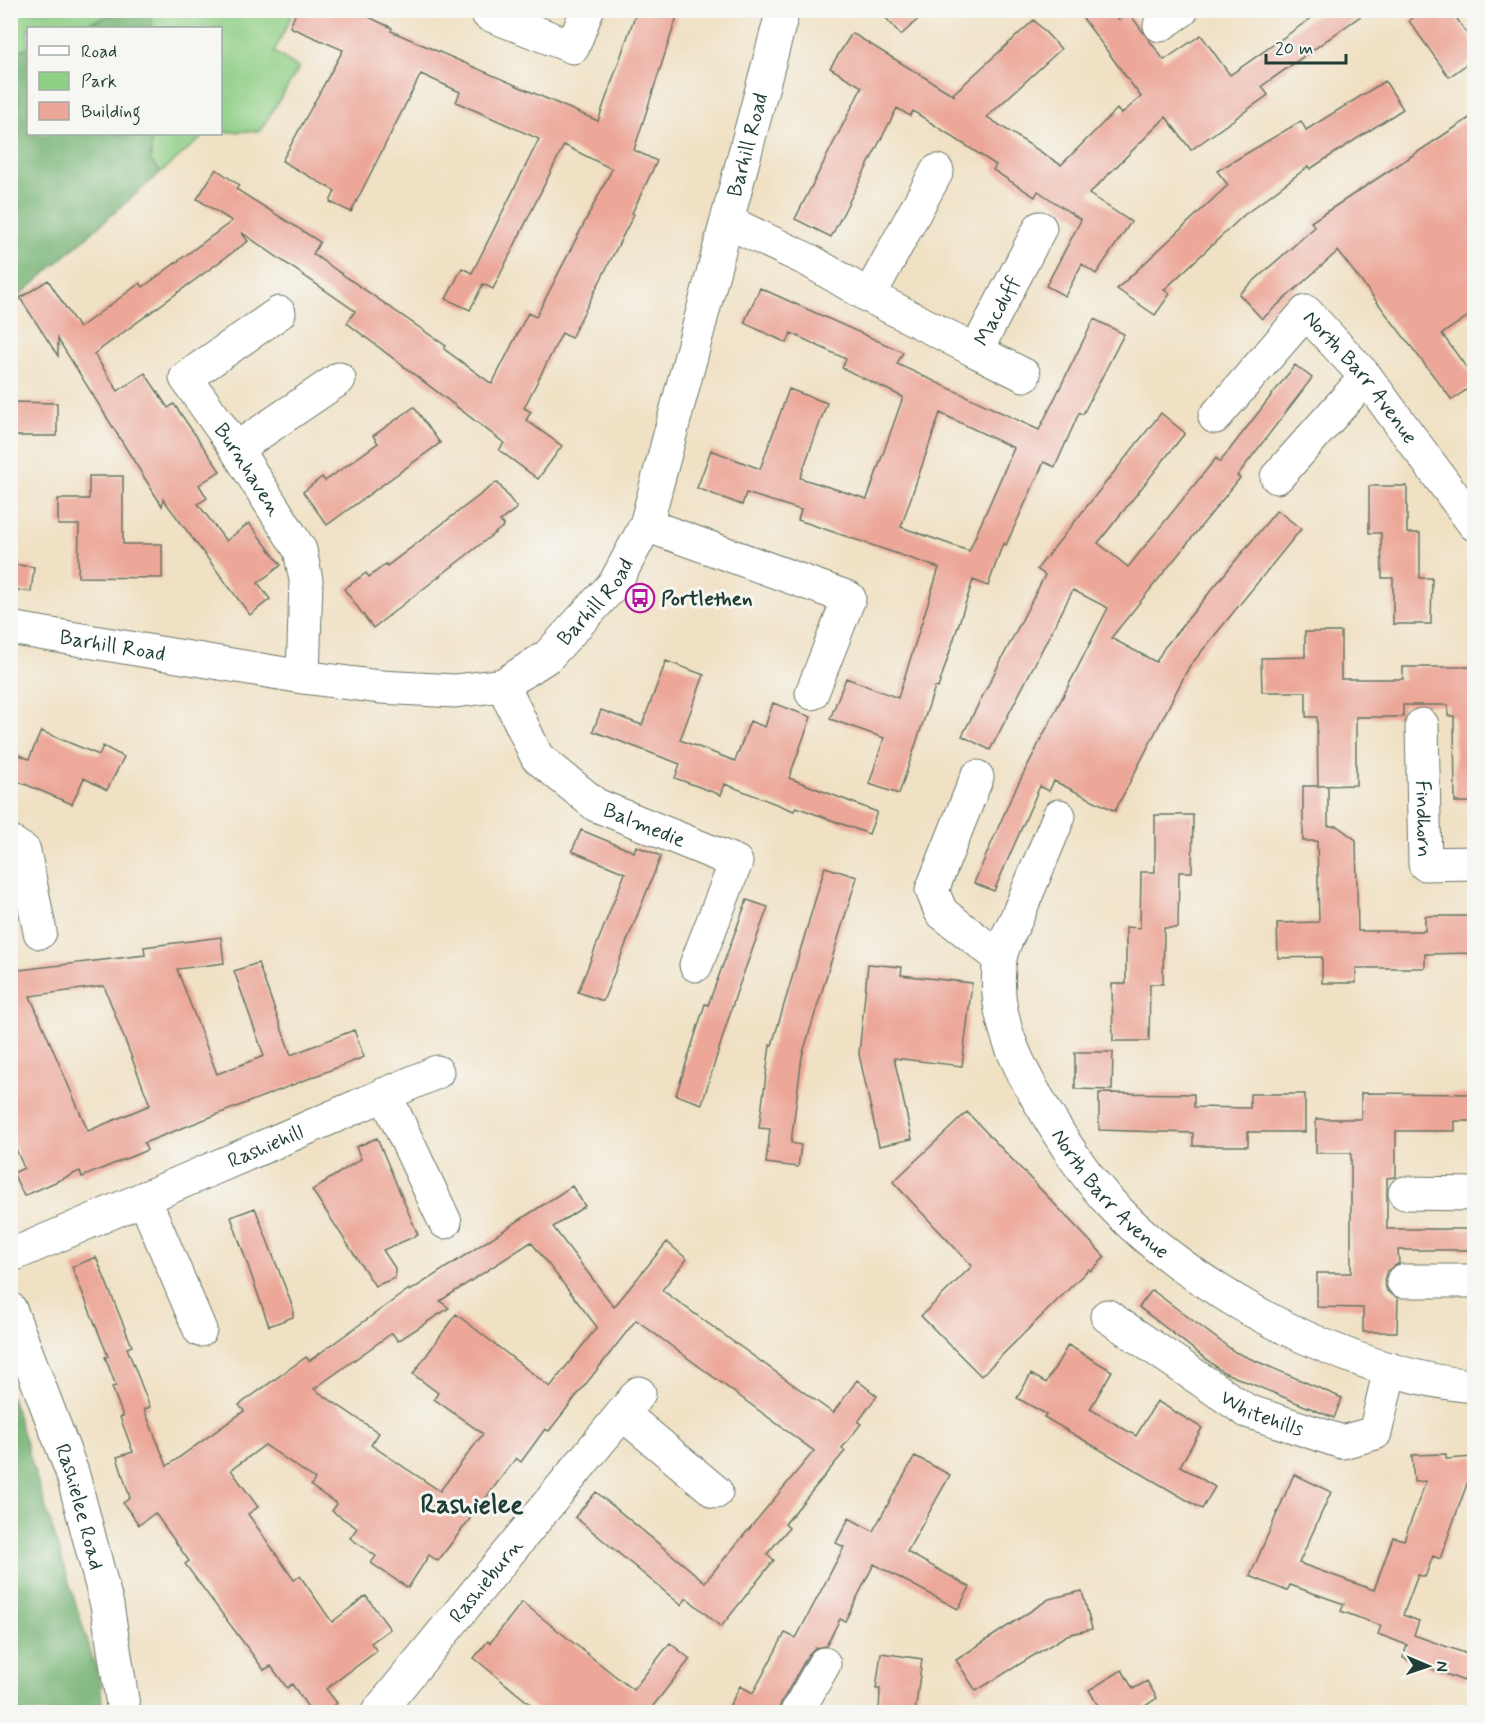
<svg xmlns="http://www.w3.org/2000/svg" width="1485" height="1723" font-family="Mynerve,sans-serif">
  <rect width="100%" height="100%" fill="#f6f6f2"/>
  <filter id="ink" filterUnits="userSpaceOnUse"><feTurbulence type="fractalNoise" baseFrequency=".0167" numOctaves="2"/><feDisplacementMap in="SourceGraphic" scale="12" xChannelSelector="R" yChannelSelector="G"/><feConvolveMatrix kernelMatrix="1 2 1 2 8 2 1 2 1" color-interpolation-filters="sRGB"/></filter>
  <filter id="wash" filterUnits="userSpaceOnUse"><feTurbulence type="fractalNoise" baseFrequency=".008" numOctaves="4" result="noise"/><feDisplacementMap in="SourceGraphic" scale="24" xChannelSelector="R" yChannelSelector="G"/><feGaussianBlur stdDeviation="1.35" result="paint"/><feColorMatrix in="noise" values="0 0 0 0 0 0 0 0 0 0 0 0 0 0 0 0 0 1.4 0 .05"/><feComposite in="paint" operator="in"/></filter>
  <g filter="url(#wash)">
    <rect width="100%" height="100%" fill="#f0e1c4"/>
    <path fill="#90cf86" stroke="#58865d" stroke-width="1.5" d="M11 11H122L76 28H28V47L11 54Z
      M152 11H294L274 52 299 68 260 131 221 132 220 28H152Z
      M151 134H206L161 172 151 162Z"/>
    <path fill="#74b273" stroke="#4a7854" stroke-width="1.5" d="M122 11H152V28H76Z
      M28 47V134H151V162L161 172 11 303V54Z
      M11 1396 101 1685 102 1712H11Z"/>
    <g id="blocks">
      <path fill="#eca799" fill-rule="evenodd" d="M297 10H354L392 28 391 31 598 121 637 10H679L634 150 657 161 632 213 634 214 571 338 562 333 524 408 531 412 526 420 562 446 538 479 499 450 504 443 347 323 355 311 241 232 248 241 94 354 118 391 145 373 168 408 174 404 220 471 199 485 207 498 198 504 226 541 249 523 281 565 258 583 270 599 250 615 163 499 162 506 58 339V356L20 298 48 280 79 328 140 283 143 287 232 221 197 199 216 169 239 185 236 189 320 242 313 254 446 346 444 349 492 384 528 313 536 317 612 169 564 145 493 289 483 284 470 310 446 299 462 268 472 273 539 139 456 102 460 92 421 74 351 212 330 202 335 191 282 161 343 50 290 27Z
        M879 10H928L901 35Z
        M1077 10H1112L1119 20 1129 13 1164 60 1201 35 1230 75 1323 10H1369L1262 86 1268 95 1191 150 1166 117 1089 194 1131 222 1096 274 1082 264 1065 296 1046 286 1081 220 1038 191 1035 197 993 170 996 165 913 111 910 116 897 108 831 237 795 219 862 87 830 68 852 33 955 96 953 94 1034 20 1061 49 987 117 1061 165 1117 109 1121 114 1141 97Z
        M1422 10H1451L1474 44V59L1449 77 1409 21Z
        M1385 81 1403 109 1310 169 1309 166 1244 215 1164 290 1170 294 1155 315 1117 289 1228 185 1217 171 1301 121 1306 130Z
        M1474 115V312L1442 334 1474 378V384L1452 400 1338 251 1262 319 1239 294 1315 227 1311 222Z
        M760 288 903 352 897 364 1039 430 1094 319 1124 334 1083 414 1079 413 1055 467 1044 462 1006 545 1003 543 988 586 973 580 938 688 935 687 899 794 869 784 884 738 830 719 846 678 898 698 939 568 798 520 801 510 746 493 742 505 697 488 711 450 760 469 789 389 827 403 800 478 867 499 903 397 842 368 846 359 791 333 787 343 744 323ZM940 413 1014 448 969 551 901 527Z
        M1295 365 1312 378 1237 476 1240 478 1111 638 1156 662 1164 648 1277 510 1301 529 1189 667 1115 811 1054 781 1049 791 1040 786 994 891 974 883 1011 798 1108 608 1073 590 990 750 962 736 1045 575 1037 569 1161 413 1185 433 1098 543 1128 567 1216 458 1220 462Z
        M10 402 57 403V436H10Z
        M414 407 440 443 327 525 303 492 322 477 325 481 378 443 373 436Z
        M89 476H123V544H162V578L78 577 79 525H58V499H89Z
        M497 482 517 508 500 521 504 526 373 628 344 589 366 573 369 577 386 564 387 566Z
        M1369 486H1407V533H1420V578H1432L1431 624H1393V578H1382L1381 533H1369Z
        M10 564 34 567 31 592 10 589Z
        M1305 632H1341V679H1403V667H1474V802H1455L1454 716H1448V705H1403V717H1356V785L1318 786 1317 717H1306V692H1262L1261 658 1305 657Z
        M666 661 704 675 680 740 735 761 750 721 765 727 773 703 811 717 789 778 877 812 869 834 796 807 794 811 725 784 721 795 675 778 680 764 593 731 601 710 642 725Z
        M41 731 99 755 103 746 124 757 107 790 84 778 72 804 10 778V751L29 759Z
        M1303 786H1328V826H1337L1356 840 1358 931H1425V916H1474V953L1425 954V968H1356V983H1322V957L1278 958 1277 923 1319 922 1317 841H1303Z
        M1155 815H1193L1192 872H1179L1178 928H1164L1163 984H1150L1149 1041H1113L1112 984H1126V927L1140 928 1141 872H1155Z
        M581 830 634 852 636 846 661 856 603 1001 578 992 625 873 572 851Z
        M825 867 857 877 802 1056 791 1143 801 1145 798 1167 766 1163 770 1129 759 1128 770 1045H772Z
        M747 900 768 907 736 994 702 1104 676 1095 705 1004 708 1005Z
        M221 937 224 963 177 969 217 1074 264 1056 234 971 258 963 291 1055 354 1030 364 1057 144 1143 147 1150 82 1177 80 1171 24 1196 13 1173 24 1168 10 1135V950L19 970 145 955 144 947ZM104 986 150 1105 88 1131 30 996Z
        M868 964 902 967 901 975 972 983 962 1066 894 1058 912 1139 879 1146 859 1054Z
        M1075 1052H1113L1112 1090 1075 1089Z
        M1099 1093 1194 1094V1107L1250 1108V1094H1305V1132H1248V1146H1193V1133L1099 1130Z
        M1361 1093 1474 1094V1121H1455V1131H1396V1177L1387 1178V1229H1474V1250H1398L1399 1263 1387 1271 1384 1280 1387 1291 1398 1298 1397 1332H1363V1308L1317 1307V1273H1351V1153H1316V1119H1361Z
        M967 1112 1105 1257 1091 1271 1089 1269 981 1376 921 1316 972 1266 893 1182Z
        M377 1138 418 1235 383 1250 395 1268V1278L375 1286 312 1190 361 1159 356 1147Z
        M572 1186 585 1206 553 1227 614 1307 667 1242 687 1259 662 1290 731 1340 833 1413 857 1380 877 1396 858 1422 861 1424 842 1448 845 1451 785 1524 789 1528 767 1554 774 1560 721 1627 687 1598 681 1605 575 1517 596 1492 705 1582 814 1451 636 1320 549 1431 545 1429 521 1462 516 1458 438 1561 429 1555 408 1588 371 1563 376 1556 350 1538 357 1528 332 1511 337 1504 311 1486 315 1479 265 1445 231 1470 258 1507 248 1514 294 1580 300 1576 332 1622 366 1596 390 1629 371 1643 377 1651 326 1689 337 1703 325 1713H312L292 1684 287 1688 271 1666 264 1670 185 1564 189 1561 155 1513 139 1525 123 1503 130 1498 117 1457 133 1452 120 1417 123 1416 112 1387 116 1386 105 1357 108 1356 72 1267 96 1257 132 1346 127 1348 150 1407 144 1409 167 1466 244 1411 239 1405 306 1357 309 1361 409 1289 410 1291ZM531 1242 597 1327 550 1387 456 1314 413 1374 438 1393 434 1399 483 1434 440 1491 371 1445 379 1433 314 1389 392 1333 398 1341 449 1308 440 1301Z
        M255 1208 293 1308V1317L269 1326 231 1217Z
        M1152 1290 1235 1352 1342 1398 1334 1418 1223 1372 1139 1307Z
        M1068 1345 1112 1371 1090 1409 1136 1436 1157 1401 1202 1428 1180 1466 1215 1487 1202 1509 1044 1417 1046 1414 1017 1398 1031 1374 1046 1383Z
        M1446 1454V1459L1474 1457V1483L1467 1484 1440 1559 1433 1556 1425 1577 1418 1575 1403 1615 1419 1621 1414 1635 1473 1656 1464 1681 1403 1658 1407 1645 1378 1634 1381 1626 1341 1611 1344 1604 1290 1585 1287 1591 1250 1576 1294 1474 1331 1492 1299 1563 1374 1590 1393 1537 1404 1540 1426 1481 1414 1482 1412 1455Z
        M915 1456 950 1475 907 1552 970 1587 958 1609 874 1564 845 1621 840 1619 826 1646 815 1648 808 1655 781 1703 778 1713H726L740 1686 753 1693 785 1633 796 1638 844 1547 836 1543 849 1518 873 1531Z
        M1082 1591 1092 1629 1067 1635 976 1691 956 1660 1049 1599Z
        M522 1602 633 1690 670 1643 690 1659 653 1706 661 1713H541L474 1658 488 1641 490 1643Z
        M881 1653 922 1659 915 1713H879L880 1689H876Z
        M1122 1670 1133 1689 1147 1681 1157 1698 1145 1706 1149 1713H1094L1100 1709 1089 1690Z"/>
    </g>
  </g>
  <g filter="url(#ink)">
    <use href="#blocks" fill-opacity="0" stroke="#687666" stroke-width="1.5"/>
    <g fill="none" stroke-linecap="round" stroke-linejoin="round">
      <g stroke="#687666" stroke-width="35">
        <g id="minor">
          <path d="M490 10 488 14 573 47 587 10"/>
          <path d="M1160 25 1182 10"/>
          <path id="s1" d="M937 171 869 296 976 351 1040 228"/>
          <path d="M728 222 810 261 869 296"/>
          <path id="s2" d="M279 313 186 378 236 449 300 550 306 580 303 677"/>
          <path d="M976 351 1024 375"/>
          <path id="s3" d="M1215 417 1306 312 1366 377 1474 524"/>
          <path d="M236 449 339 379"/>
          <path d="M1277 477 1366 377"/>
          <path d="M646 525 849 598 812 693"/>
          <path id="s4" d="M10 628 303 677 380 687 455 691 503 685 548 656 615 583 646 525 783 10"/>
          <path id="s5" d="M503 685 537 757 596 805 736 862 696 965"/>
          <path id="s6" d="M1422 725 1425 864 1474 863"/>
          <path d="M977 777 932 890 941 912 1000 958"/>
          <path id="s7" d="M1059 816C1045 850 1031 883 1017 917 1011 930 1002 945 1000 959 992 1012 1014 1060 1041 1104 1062 1140 1085 1177 1115 1208 1196 1293 1356 1377 1474 1386"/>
          <path d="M10 842 24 851 40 932"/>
          <path d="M385 1094 445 1222"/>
          <path d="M1405 1193 1474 1194"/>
          <path d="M144 1198 200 1330"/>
          <path id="s8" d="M10 1256 437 1072"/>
          <path d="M1403 1281H1474"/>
          <path id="s9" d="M10 1309 72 1472 107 1605 124 1712"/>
          <path id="s10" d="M1107 1316 1247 1411 1342 1442 1375 1433 1390 1369"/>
          <path d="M623 1414 716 1492"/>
          <path id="s11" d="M378 1712 639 1393"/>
          <path d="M797 1712 824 1664"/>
        </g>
      </g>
      <use href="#minor" stroke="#fff" stroke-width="33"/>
    </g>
  </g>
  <defs>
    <g id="bus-ring" transform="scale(1.5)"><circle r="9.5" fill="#f6f6f2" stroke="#b5179e" stroke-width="1.5"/><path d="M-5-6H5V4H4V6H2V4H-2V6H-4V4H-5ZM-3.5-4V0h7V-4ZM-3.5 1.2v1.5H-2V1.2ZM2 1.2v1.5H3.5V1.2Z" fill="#b5179e"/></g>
  </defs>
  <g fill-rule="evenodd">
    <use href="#bus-ring" x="640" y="598"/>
  </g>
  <g text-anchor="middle" stroke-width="6" stroke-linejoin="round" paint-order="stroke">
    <g font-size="21" fill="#1f3d34" stroke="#f6f6f2">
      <text dy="7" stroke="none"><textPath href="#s4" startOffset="1110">Barhill Road</textPath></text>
      <text dy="7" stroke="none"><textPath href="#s1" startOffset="308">Macduff</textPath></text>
      <text dy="7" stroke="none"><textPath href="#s3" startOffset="224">North Barr Avenue</textPath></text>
      <text dy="7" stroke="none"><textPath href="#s2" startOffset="224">Burnhaven</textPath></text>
      <text dy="7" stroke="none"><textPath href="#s4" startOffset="624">Barhill Road</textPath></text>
      <text dy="7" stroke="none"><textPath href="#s4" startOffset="104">Barhill Road</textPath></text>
      <text dy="7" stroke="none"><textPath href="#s6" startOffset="94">Findhorn</textPath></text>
      <text dy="7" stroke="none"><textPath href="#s5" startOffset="208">Balmedie</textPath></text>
      <text dy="7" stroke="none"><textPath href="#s8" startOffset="278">Rashiehill</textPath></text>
      <text dy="7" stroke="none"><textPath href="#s7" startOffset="423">North Barr Avenue</textPath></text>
      <text dy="7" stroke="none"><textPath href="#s10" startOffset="184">Whitehills</textPath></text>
      <text dy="7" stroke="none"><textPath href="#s9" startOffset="210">Rashielee Road</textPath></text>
      <text dy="7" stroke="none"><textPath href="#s11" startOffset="170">Rashieburn</textPath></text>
    </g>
    <g font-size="21" font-weight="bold" fill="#1f3d34" stroke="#f6f6f2" text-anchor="start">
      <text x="661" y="605">Portlethen</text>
    </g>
    <g font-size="27" font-weight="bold" fill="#1f3d34" stroke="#f6f6f2">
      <text x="472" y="1513">Rashielee</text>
    </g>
  </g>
  <rect width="1485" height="1723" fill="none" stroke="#f6f6f2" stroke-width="36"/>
  <rect x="27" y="27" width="195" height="108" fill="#f6f6f2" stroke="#a0aca6" stroke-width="1.5"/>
  <rect x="39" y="46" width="30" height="9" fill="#ffffff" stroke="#a0aca6" stroke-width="1.5"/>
  <text x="81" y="57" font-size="18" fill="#1f3d34">Road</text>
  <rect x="39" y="72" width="30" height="18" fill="#90cf86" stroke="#a0aca6" stroke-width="1.5"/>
  <text x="81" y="87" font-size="18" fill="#1f3d34">Park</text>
  <rect x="39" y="102" width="30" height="18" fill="#eca799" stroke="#a0aca6" stroke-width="1.5"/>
  <text x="81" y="117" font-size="18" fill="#1f3d34">Building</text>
  <g transform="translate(1428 1666) rotate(92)" stroke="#f6f6f2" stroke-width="4.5" paint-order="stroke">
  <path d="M0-4.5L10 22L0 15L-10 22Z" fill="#1f3d34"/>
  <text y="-9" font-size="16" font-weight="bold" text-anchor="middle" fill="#1f3d34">N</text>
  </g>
  <path d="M1266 54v9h80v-9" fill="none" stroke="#1f3d34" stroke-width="3"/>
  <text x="1275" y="54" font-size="18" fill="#1f3d34" stroke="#f6f6f2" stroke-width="4.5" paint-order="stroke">20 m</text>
</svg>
